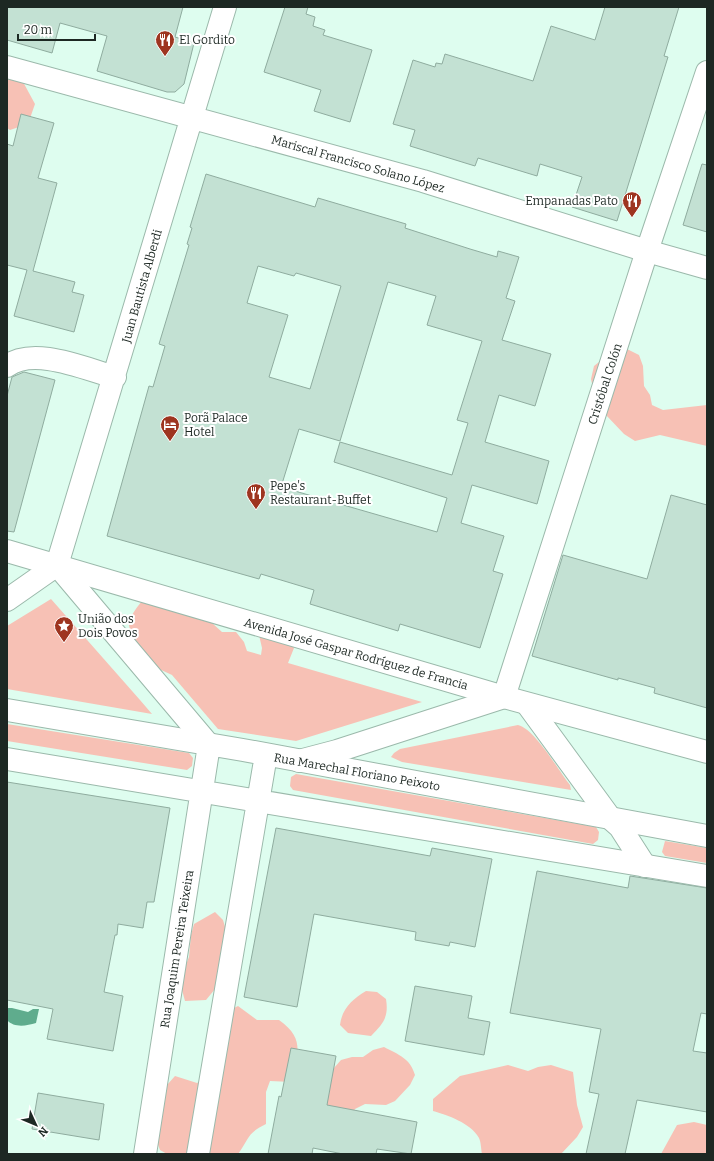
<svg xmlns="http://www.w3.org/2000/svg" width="714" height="1161" font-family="Bitter,serif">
  <rect width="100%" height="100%" fill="#defdef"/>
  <path fill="#f7c1b5" d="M7 71 22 80 35 104 28 124 10 130 7 128Z
    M627 349 639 355 643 366 644 386 650 395 652 405 663 410 707 405V446L660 435 635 441 624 434 606 415 594 393 591 379 594 366 614 350Z
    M175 588 187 593 206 612 212 623 222 632H236L244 642 247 651 261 655 262 648 259 635 289 636 294 648 288 663 422 702 296 741 218 729 172 675 159 669 132 641 129 625 118 613 131 617C142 598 152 589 175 588Z
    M51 599 140 700 152 714 7 689V626Z
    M7 724 189 753 193 758 192 766 187 770 7 741Z
    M518 725C535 729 558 770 570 785L571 790 402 762 391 757 394 753 400 749Z
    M296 774 596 827 599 832 598 840 593 844 293 790 290 786 291 777Z
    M665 841 707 848V863L665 856 662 852Z
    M215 912 223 920 229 940 220 983 206 1000 185 1001 182 990 185 967 189 957 191 935 194 924Z
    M366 991 377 992 386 999C389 1017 383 1024 371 1036L348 1033 340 1025C342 1008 353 999 366 991Z
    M238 1006 257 1020H279C306 1039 297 1054 292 1082L270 1081 266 1092V1124C247 1133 249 1139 238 1154H167L160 1150 156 1139 161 1106 165 1096 167 1085 175 1076 197 1083 207 1077 220 1015Z
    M384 1047C399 1055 410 1058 415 1075L410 1085 395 1101 386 1105 365 1104 355 1109 349 1118 328 1125 319 1085 341 1060 352 1057H363L373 1050Z
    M508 1065 528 1071 538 1067 551 1065 573 1072 577 1105 583 1127 577 1137 561 1154H482C481 1149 481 1142 479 1138 471 1123 447 1115 433 1111V1099L460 1076Z
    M694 1122 707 1125V1154H661L677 1125Z"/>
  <path fill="#5fac8d" d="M7 1008H12L28 1012 33 1009H39L36 1023C26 1026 14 1028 7 1020Z"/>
  <path fill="#c3e1d3" stroke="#8fac9f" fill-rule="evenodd" d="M7 7H183L175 37 194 43 184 84 175 92H167L97 71 107 36 60 23 52 53 7 40Z
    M285 7H308L306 14 315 17 313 26 325 30 323 35 372 50 350 122 314 111 321 90 264 72Z
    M605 7H679L664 56 668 57 617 221 572 207 582 177 540 164 537 176 478 158 475 166 410 146 415 130 393 124 413 60 435 67 436 63 442 64 445 54 533 81 551 26 595 40Z
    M21 114 54 123 38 178 57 183 33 271 75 282 72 292 84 295 74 332 14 316 27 270 7 265V144L13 146Z
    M702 164 707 165V232L683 225Z
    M206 174 315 207 318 198 406 224 405 228 470 249 497 257 498 251 519 257 506 298 515 301 502 340 551 354 535 406 499 395 485 442 549 461 537 504 472 485 461 523 504 536 493 571 503 574 480 648 400 624 398 631 310 604 314 590 261 574 259 579 107 536 149 386 153 387 165 346 159 344 189 245 187 244 192 228 190 227ZM258 266 294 276 296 273 341 286 310 389 269 377 288 315 247 303ZM388 282 436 296 427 325 482 341 457 420 468 423 452 475 340 442 334 462 447 498 437 532 281 487 299 429 340 441Z
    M24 372 55 380 14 532 7 531V396L12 377Z
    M671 495 707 505V708L654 693 655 688 618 678V680L532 656 563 555 647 579Z
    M7 782 170 808 154 902H147L143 928 118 924 117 935H115L104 992 123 996 113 1051 47 1039 53 1009 7 1000Z
    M276 828 430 856 432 848 492 859 475 947 450 942 449 946 415 940 416 932 314 914 297 1007 244 997Z
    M537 871 628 888 630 876 707 888V1014L701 1013 693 1051 707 1053V1112L637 1100 625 1154H586L599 1094 589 1092 601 1029 510 1013Z
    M415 986 472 996 468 1018 490 1022 484 1055 405 1041Z
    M291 1048 336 1056 327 1105 417 1122 411 1154 377 1149 376 1154H343L313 1148 312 1154H268L279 1096 281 1097Z
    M38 1093 104 1104 99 1140 32 1129Z"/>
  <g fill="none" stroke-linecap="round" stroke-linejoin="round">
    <g stroke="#9bb9ab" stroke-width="24">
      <path id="minor" d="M7 67 423 181 647 251 707 268
        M7 366C34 346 85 369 115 377
        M57 565 225 7
        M7 600 57 565 209 745
        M527 704 611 819 620 827 645 866
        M299 761 337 751 504 697 647 251 707 72"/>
    </g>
    <g stroke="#9bb9ab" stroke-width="24">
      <path id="major" d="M7 551 504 697 707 752
        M7 710 243 750 707 836
        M7 759 707 876
        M145 1154 209 745
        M198 1154 266 755"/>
    </g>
    <use href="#minor" stroke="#fff" stroke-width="22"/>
    <use href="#major" stroke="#fff" stroke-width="22"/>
  </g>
  <defs>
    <g id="restaurant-pin" transform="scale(1)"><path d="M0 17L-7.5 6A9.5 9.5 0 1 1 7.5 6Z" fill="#9e3520" stroke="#fff"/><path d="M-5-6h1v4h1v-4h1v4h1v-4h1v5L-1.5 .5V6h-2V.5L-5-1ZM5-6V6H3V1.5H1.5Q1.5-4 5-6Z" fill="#fff"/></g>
    <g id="hotel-pin" transform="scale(1)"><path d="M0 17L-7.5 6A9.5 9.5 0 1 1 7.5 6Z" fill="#9e3520" stroke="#fff"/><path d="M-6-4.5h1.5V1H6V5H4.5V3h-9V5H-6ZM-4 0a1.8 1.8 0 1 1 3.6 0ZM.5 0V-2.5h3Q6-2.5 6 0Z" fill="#fff"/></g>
    <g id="sight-pin" transform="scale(1)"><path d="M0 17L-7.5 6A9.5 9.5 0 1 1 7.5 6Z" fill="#9e3520" stroke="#fff"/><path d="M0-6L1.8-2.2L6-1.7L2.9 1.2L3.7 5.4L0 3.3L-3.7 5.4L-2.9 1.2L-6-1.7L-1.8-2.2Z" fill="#fff"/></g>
  </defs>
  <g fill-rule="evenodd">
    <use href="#restaurant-pin" x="165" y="40"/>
    <use href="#restaurant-pin" x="632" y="201"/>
    <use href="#hotel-pin" x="170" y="425"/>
    <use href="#restaurant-pin" x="256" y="493"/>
    <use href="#sight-pin" x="64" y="626"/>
  </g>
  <g text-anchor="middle" stroke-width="4" stroke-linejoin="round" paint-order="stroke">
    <g font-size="12" fill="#1d2823" stroke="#fff" text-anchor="start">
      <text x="179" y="44">El Gordito</text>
      <text x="618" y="205" text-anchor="end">Empanadas Pato</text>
      <text x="184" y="422">Porã Palace<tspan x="184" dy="14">Hotel</tspan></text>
      <text x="270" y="490">Pepe's<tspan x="270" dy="14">Restaurant-Buffet</tspan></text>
      <text x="78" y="623">União dos<tspan x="78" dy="14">Dois Povos</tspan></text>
    </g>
    <g font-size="12" fill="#1d2823" stroke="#fff">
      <text transform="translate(358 164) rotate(16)" y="4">Mariscal Francisco Solano López</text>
      <text transform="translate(142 286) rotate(-74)" y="4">Juan Bautista Alberdi</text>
      <text transform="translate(605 384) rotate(-72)" y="4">Cristóbal Colón</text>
      <text transform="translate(356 654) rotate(16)" y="4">Avenida José Gaspar Rodríguez de Francia</text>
      <text transform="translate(357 772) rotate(10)" y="4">Rua Marechal Floriano Peixoto</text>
      <text transform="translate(177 949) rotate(-81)" y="4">Rua Joaquim Pereira Teixeira</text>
    </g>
  </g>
  <rect width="714" height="1161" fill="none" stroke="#1d2823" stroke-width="16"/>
  <g transform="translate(36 1125) rotate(134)" stroke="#ffffff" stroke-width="3" paint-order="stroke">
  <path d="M0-3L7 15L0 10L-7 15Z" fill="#1d2823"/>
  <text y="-6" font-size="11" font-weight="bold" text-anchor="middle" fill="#1d2823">N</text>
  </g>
  <path d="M18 34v6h77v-6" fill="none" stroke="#1d2823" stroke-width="2"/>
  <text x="24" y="34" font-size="12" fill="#1d2823" stroke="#ffffff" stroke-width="3" paint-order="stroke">20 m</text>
</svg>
